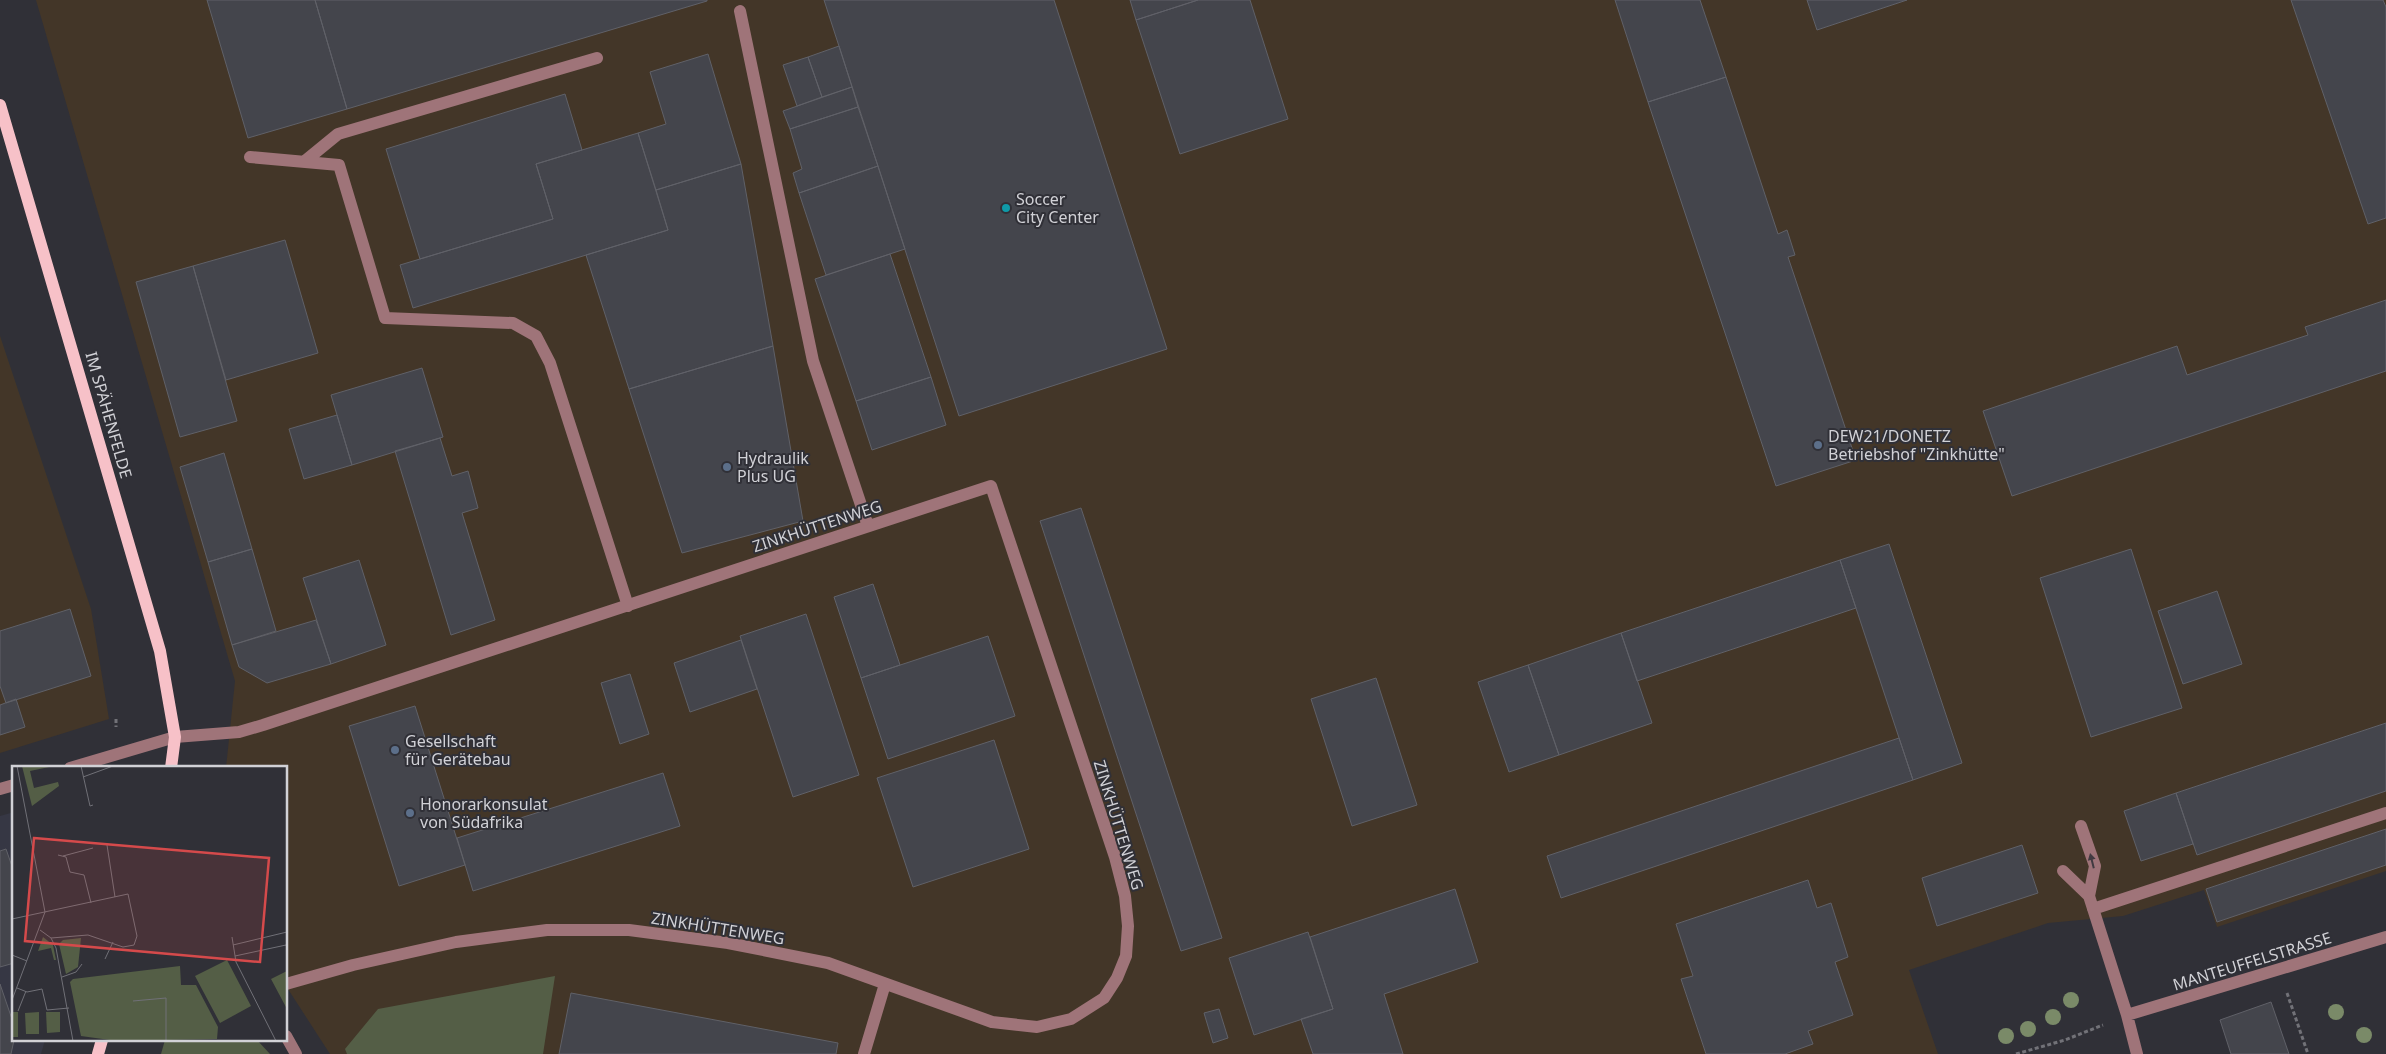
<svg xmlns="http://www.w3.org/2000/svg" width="2386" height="1054" font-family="'Noto Sans',sans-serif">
  <rect width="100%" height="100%" fill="#303037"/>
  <path fill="#363744" d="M14 812V1040H45L41 1054H0V816Z"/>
  <path fill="#433628" d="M36 0H2386V871L2217 927 2204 890 2123 916 2048 923 1909 970 1938 1054H330L286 986V768H226L235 681Z
    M0 336 91 609 109 719 0 753Z"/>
  <path fill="#545e46" d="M555 976 543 1054H347L345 1049 378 1009Z
    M165 1040H257L270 1054H161Z"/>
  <path fill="#44454c" stroke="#606168" d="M207 0H315L347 109 248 138Z
    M315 0H707V1L347 109Z
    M824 0H1054L1167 349 959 416Z
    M1130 0H1198L1136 20Z
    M1198 0H1250L1288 119 1180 154 1136 20Z
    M1615 0H1700L1726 77 1648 102Z
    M1807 0H1907L1817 30Z
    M2291 0H2383L2386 7V218L2368 224Z
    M839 46 852 87 822 97 808 57Z
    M708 54 741 164 656 190 638 133 666 124 650 72Z
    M808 57 822 97 797 106 783 65Z
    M1726 77 1778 234 1787 230 1795 255 1788 257 1856 460 1776 486 1648 102Z
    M852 87 858 107 790 129 783 111Z
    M565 94 582 150 536 164 553 219 420 259 386 149Z
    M858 107 878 166 799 193 793 173 802 169 790 129Z
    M638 133 668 230 413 308 400 265 553 219 536 164Z
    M741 164 773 346 629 389 586 255 668 230 656 190Z
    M878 166 905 249 826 275 799 193Z
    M285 240 318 353 226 380 193 266Z
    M890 254 931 377 856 401 815 279Z
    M193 266 237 421 180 437 136 282Z
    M2386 300V371L2012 496 1983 411 2177 346 2187 375 2308 335 2305 327Z
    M773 346 803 521 682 553 629 389Z
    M422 368 443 437 352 465 331 395Z
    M931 377 946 425 872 450 856 401Z
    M337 415 352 465 304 479 289 429Z
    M440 438 452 476 468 471 478 508 462 513 495 620 451 635 395 451Z
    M224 453 252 549 208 562 180 467Z
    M1081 508 1222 938 1181 951 1040 521Z
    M1889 544 1962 763 1913 780 1840 560Z
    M252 549 276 631 232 645 208 562Z
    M2131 549 2182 708 2091 737 2040 578Z
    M359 560 386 645 331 664 303 578Z
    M1840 560 1856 608 1637 681 1621 633Z
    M873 584 900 665 861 678 834 597Z
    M2217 591 2242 664 2183 684 2158 611Z
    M70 609 91 676 6 703 0 686V631Z
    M806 614 859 775 793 797 740 636Z
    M316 620 331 664 267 683 239 667 232 645Z
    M1621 633 1652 723 1559 755 1528 665Z
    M988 636 1015 716 888 759 861 678Z
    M741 640 757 689 690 712 674 663Z
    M1528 665 1559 755 1509 772 1478 682Z
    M630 674 649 734 620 744 601 683Z
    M1376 678 1417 805 1352 826 1311 699Z
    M16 699 25 727 0 735V705Z
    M415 706 465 865 399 886 349 726Z
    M2386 723V791L2197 855 2176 793Z
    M1899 738 1913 780 1561 898 1547 856Z
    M994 740 1029 849 913 887 877 778Z
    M663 773 680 826 473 891 457 838Z
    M2176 793 2193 844 2141 861 2124 811Z
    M2386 829V865L2217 922 2206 889Z
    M2022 845 2038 893 1937 926 1922 878Z
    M6 849 14 872V963L0 967V851Z
    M1808 880 1817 908 1831 903 1848 957 1835 962 1853 1015 1808 1031 1813 1044 1785 1054H1706L1681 979 1693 976 1676 924Z
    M1455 889 1478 962 1384 994 1403 1054H1313L1301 1019 1333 1009 1310 937Z
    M1308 932 1333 1009 1254 1035 1229 958Z
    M0 984 14 1025V1040L11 1054H0Z
    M571 993 838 1043 836 1054H559Z
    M2271 1002 2289 1054H2231L2220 1020Z
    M1219 1009 1228 1038 1213 1043 1204 1013Z"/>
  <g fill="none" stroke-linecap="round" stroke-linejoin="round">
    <path stroke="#727278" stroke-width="3" stroke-dasharray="4 2.5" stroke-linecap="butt" d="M116 719V727
      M2287 993 2308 1054
      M2016 1054 2065 1040 2103 1025"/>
    <path stroke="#9f7479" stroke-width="12" d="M740 11 813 361 868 526
      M250 157 339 165 385 318 513 323 536 336 550 363 628 606
      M305 161 338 134 597 58
      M70 768 175 737 239 732 263 725 991 486 1115 857 1125 896 1128 926 1126 956 1117 978 1104 998 1071 1019 1037 1027 992 1022 828 963 728 943 629 930H547L456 942 353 965 286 984
      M0 789 14 785
      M2081 826 2095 866 2089 896
      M2063 871 2089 896 2127 1015 2137 1054
      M2093 909 2386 813
      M2127 1015 2386 937
      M286 1036 296 1054
      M864 1054 885 984"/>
    <path stroke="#f7c1c8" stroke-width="12" d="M0 105 160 651 175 737 171 768
      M98 1054 102 1040"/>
  </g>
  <g fill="#7a8a68">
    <circle cx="2071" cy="1000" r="8"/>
    <circle cx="2336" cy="1012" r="8"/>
    <circle cx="2053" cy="1017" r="8"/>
    <circle cx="2028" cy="1029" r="8"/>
    <circle cx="2364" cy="1035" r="8"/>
    <circle cx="2006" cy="1036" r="8"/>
  </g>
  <defs><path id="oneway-solid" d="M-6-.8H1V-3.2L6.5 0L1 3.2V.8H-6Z" transform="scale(1.25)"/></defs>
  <use fill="#413a41" href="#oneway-solid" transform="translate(2092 861) rotate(-104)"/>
  <circle fill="#0f9aa8" stroke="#303037" stroke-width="2" cx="1006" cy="208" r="5"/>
  <g fill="#5c6f8a" stroke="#303037" stroke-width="2">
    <circle cx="1818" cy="445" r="5"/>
    <circle cx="727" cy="467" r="5"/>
    <circle cx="395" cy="750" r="5"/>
    <circle cx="410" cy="813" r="5"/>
  </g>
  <g text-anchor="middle" stroke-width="4" stroke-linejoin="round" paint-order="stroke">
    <g font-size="16" fill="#d1d1d6" stroke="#303037" text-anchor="start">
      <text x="1016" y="205">Soccer<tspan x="1016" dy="18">City Center</tspan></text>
      <text x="1828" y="442">DEW21/DONETZ<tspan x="1828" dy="18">Betriebshof "Zinkhütte"</tspan></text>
      <text x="737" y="464">Hydraulik<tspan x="737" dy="18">Plus UG</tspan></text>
      <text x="405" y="747">Gesellschaft<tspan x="405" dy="18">für Gerätebau</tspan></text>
      <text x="420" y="810">Honorarkonsulat<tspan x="420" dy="18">von Südafrika</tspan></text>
    </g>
    <g font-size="16" fill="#d1d1d6" stroke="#303037">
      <text transform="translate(109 415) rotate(74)" y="6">IM SPÄHENFELDE</text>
      <text transform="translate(817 526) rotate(-18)" y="6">ZINKHÜTTENWEG</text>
      <text transform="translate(1119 825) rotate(73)" y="6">ZINKHÜTTENWEG</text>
      <text transform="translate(718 928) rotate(9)" y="6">ZINKHÜTTENWEG</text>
      <text transform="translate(2252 961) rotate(-17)" y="6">MANTEUFFELSTRASSE</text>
    </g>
  </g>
  <g transform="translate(12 766)">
    <rect width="275" height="275" fill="#303037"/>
    <path d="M10 0H42L18 5 22 22 46 16 47 20 20 40ZM31 171 41 179 44 194H42L39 182 26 185ZM69 172 66 201 54 208 47 178 51 174ZM215 194 239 240 208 257 183 210ZM168 200 169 219H184L206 261 205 273 105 275 69 270 58 216 61 213ZM275 205V243L259 213ZM1 246H6V271H0ZM27 246V268H14L13 247ZM34 246H48V266L35 267Z" fill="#545e46"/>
    <path fill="none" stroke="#707077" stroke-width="1" d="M69 0 78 40 81 39M71 11 101 0M95 79 103 131M46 89 54 91 58 106 72 109 79 137M51 90 81 82M0 153 116 128 125 170 122 179 111 181 76 169 39 172M28 164 39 172 44 182 61 275M220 171 224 196 264 275M221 179 275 166M0 189 15 195M223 190 274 179 275 182M93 193 101 176M50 211 64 206 70 198M5 222 15 226 30 223 35 244 57 242M0 234 33 146 5 0M121 235 154 232V275M6 245 14 225M31 275H57"/>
    <path fill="#d54a4b" fill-opacity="0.15" stroke="#d54a4b" stroke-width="2.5" d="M22 72 257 92 248 196 13 175Z"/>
    <rect width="275" height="275" fill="none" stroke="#d1d1d6" stroke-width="2.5"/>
  </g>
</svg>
